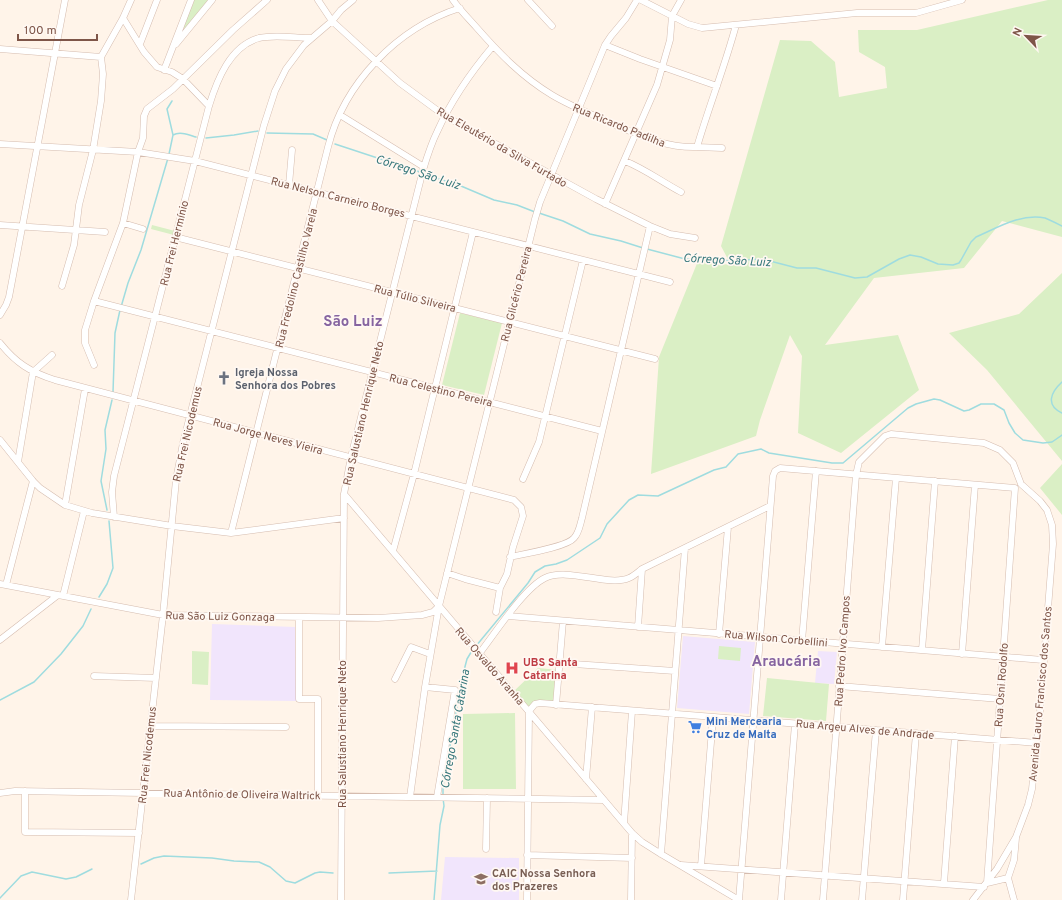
<svg xmlns="http://www.w3.org/2000/svg" width="1062" height="900" font-family="Overpass,sans-serif">
  <rect width="100%" height="100%" fill="#fff4e9"/>
  <path fill="#f1e5fc" d="M212 624 295 627 296 701 210 700Z
    M683 636 755 642 749 714 677 708Z
    M818 651 837 652 834 684 815 683Z
    M445 857 519 858V900H441Z"/>
  <path fill="#daefc5" d="M194 0H209L186 29H185L183 27Z
    M1048 0H1062V237L1002 221 964 268 874 278 825 345 898 335 919 390 841 453 798 433 802 356 790 335 760 420 756 436 651 474 659 357 698 261 731 265 721 246 780 40 811 41 835 62 839 97 887 88 885 67 859 52 858 30H917Z
    M152 225 175 231 174 235 151 229Z
    M1062 273V461L987 370 949 333 1019 314Z
    M460 313 502 323 484 395 442 385Z
    M1062 464V515L1040 488Z
    M719 646 741 648 740 661 718 659Z
    M192 651 209 652 208 685 192 684Z
    M538 668 559 670 556 705 540 703 529 711 513 692Z
    M767 678 829 684 826 721 763 716Z
    M515 713 516 789H463V714Z"/>
  <g fill="none" stroke-linecap="round" stroke-linejoin="round">
    <path stroke="#9fdcdf" stroke-width="1.5" d="M267 133 313 134 327 140
      M173 135C180 131 189 135 196 137
      M206 138 234 135 258 131
      M335 144 420 172
      M169 154 173 135 167 109 172 101
      M424 174 461 186 494 200 517 205 535 212
      M539 213 563 221 590 234 621 241 643 248
      M647 249 685 259H718L730 261 762 259 797 268H816L855 278 867 277 899 259 910 255 921 257 938 264 953 265 959 263 961 260 971 242 976 237C997 228 1021 213 1045 218 1050 220 1056 223 1062 226
      M121 307 128 283 141 250 168 158
      M1062 382C1051 392 1045 405 1062 413
      M113 392 115 333 120 310
      M107 510 101 481 106 449 105 430 112 400
      M99 597 107 584 113 568 109 521
      M476 646 528 583 535 572 545 566 556 564 567 560 600 538 607 524 629 500 638 495 658 496 714 470 726 467 738 454 761 449 769 453 832 463H843L908 408 916 404 934 399 940 400 964 411 969 410 981 404H994L1004 410 1009 423 1015 433 1023 440 1043 443 1052 442 1062 435
      M0 700 34 682 61 654 83 626 91 609
      M443 795V786L462 678 467 659 473 649
      M141 864 154 858 164 856 212 858 234 861 259 862 270 867 286 881 295 883 315 873 320 872 333 873
      M389 873 437 871
      M0 898 21 876 32 872 66 879 76 877 92 869
      M434 900 440 825 444 806 443 798"/>
    <g stroke="#d5bcaf" stroke-width="7">
      <path id="minor" d="M318 0 332 21 400 83 445 116 596 199 650 226 670 234 695 238
        M453 0C460 10 469 19 477 28 499 53 522 77 552 95 572 107 594 115 615 125 641 136 667 148 697 147 709 106 725 66 736 25
        M528 0 552 26
        M641 0 688 24 702 28 857 13H916L962 0
        M123 18 144 52 157 67 172 72 183 79 209 106
        M140 44 157 0
        M176 44 212 0
        M605 45 640 59 717 86
        M0 49 101 57
        M164 70 191 0
        M340 115 424 167
        M0 144 138 152 195 161 670 282
        M697 147 722 148
        M625 161C645 169 662 182 681 192
        M289 185 292 150
        M605 204 657 85 670 40 672 16 681 0
        M123 223 143 229
        M0 225 105 232
        M175 237 655 359
        M62 286 74 245 79 205 93 150 101 101 103 74 101 57 123 18 131 0
        M94 301 602 431
        M0 315 6 305 9 297 65 0
        M0 343C16 363 30 372 55 380L514 500 521 507 523 516 513 547 507 574 500 588 496 612
        M94 365 85 343V330L94 301 123 223 138 152 143 138 144 116 147 109 173 89 233 30 267 0
        M0 440 33 481 40 488 65 505 92 513 172 526 231 533 344 518
        M18 462 33 372 52 355
        M523 479 539 442 583 260
        M344 494 632 833 642 842 661 854 739 900
        M65 505 85 389
        M114 517 112 492 114 476 209 106C217 80 230 46 259 38 275 34 295 38 312 38
        M231 533 328 147C344 83 397 28 460 8
        M393 551 414 474 473 232
        M510 557C523 554 567 547 574 538 579 533 580 525 582 518L650 226
        M447 573 465 579 500 588
        M0 584 163 615 378 618 422 615 433 612 439 606
        M6 585 33 481
        M63 596 84 511
        M508 616 1043 660
        M299 618V699H318V795
        M638 627 642 569
        M719 634 728 527
        M0 640 58 595
        M802 641 816 471
        M882 647 896 478
        M922 650 935 481
        M479 654C494 635 524 588 545 578 568 567 608 587 629 578 634 576 638 572 642 569L770 506
        M962 654 975 485
        M559 663 675 671
        M94 676 156 678
        M395 679 411 647 430 654
        M839 686 1000 699
        M425 687 455 690 437 797
        M556 705 563 621
        M529 711 535 704 540 703 1037 743
        M151 726 286 727
        M586 779 592 707
        M25 791V832L139 833
        M0 793 15 791 604 800
        M410 797 425 687 439 606 535 219 540 202 605 45 611 36 626 18 637 0
        M624 823 632 711
        M486 849 487 798
        M661 854 685 548
        M527 855 632 858
        M681 865 984 887
        M701 866 713 717
        M1008 878 987 883 1015 488
        M944 883 955 736
        M131 900 163 615 176 480 183 443 264 125 275 91 286 69 304 45 332 21 341 10 353 0
        M341 900 344 494 351 457 423 170C427 157 431 144 437 132 451 101 471 72 493 46
        M527 900 529 711
        M631 900 632 833
        M739 900 773 476 775 471 780 468 1015 488
        M781 900 795 724
        M823 900 856 475 859 462 885 436 891 434 984 443 1000 450 1013 463 1021 484 1040 501 1047 510 1052 525 1053 544 1040 711 1032 789 1028 805 1016 837 997 869 973 900
        M862 900 876 730
        M903 900 916 733
        M1014 900 1008 878 1014 860 1016 838"/>
    </g>
    <use href="#minor" stroke="#fff" stroke-width="6"/>
  </g>
  <defs>
    <g id="church-bare" transform="scale(1.08)"><path d="M-1.2-6h2.4v3.5h3.3v2.4h-3.3V6h-2.4V-.1h-3.3v-2.4h3.3Z" fill="#6b7280" stroke="#fff8f2" stroke-width="2.5" paint-order="stroke"/></g>
    <g id="hospital-bare" transform="scale(1.08)"><path d="M-5-5h3v3.5h4V-5h3V5h-3V1.5h-4V5h-3Z" fill="#e0444e" stroke="#fff8f2" stroke-width="2.5" paint-order="stroke"/></g>
    <g id="supermarket-bare" transform="scale(1.08)"><path d="M-6-5.5h2.5l.6 2H6L4.5 2H-2.5L-4.4-4H-6ZM-1.5 3.2a1.3 1.3 0 1 0 .1 0ZM3 3.2a1.3 1.3 0 1 0 .1 0Z" fill="#3f7fe0" stroke="#fff8f2" stroke-width="2.5" paint-order="stroke"/></g>
    <g id="school-bare" transform="scale(1.08)"><path d="M0-5L7-2L0 1L-7-2ZM-4 1L0 2.5L4 1V4Q0 6-4 4Z" fill="#8d6e63" stroke="#fff8f2" stroke-width="2.5" paint-order="stroke"/></g>
  </defs>
  <g fill-rule="evenodd">
    <use href="#church-bare" x="224" y="378"/>
    <use href="#hospital-bare" x="512" y="668"/>
    <use href="#supermarket-bare" x="695" y="727"/>
    <use href="#school-bare" x="481" y="879"/>
  </g>
  <g text-anchor="middle" stroke-width="3.5" stroke-linejoin="round" paint-order="stroke">
    <g font-size="11" fill="#7e5548" stroke="#fff8f2">
      <text transform="translate(619 125) rotate(22)" y="4">Rua Ricardo Padilha</text>
      <text transform="translate(502 147) rotate(30)" y="4">Rua Eleutério da Silva Furtado</text>
      <text transform="translate(338 197) rotate(14)" y="4">Rua Nelson Carneiro Borges</text>
      <text transform="translate(174 243) rotate(-76)" y="4">Rua Frei Hermínio</text>
      <text transform="translate(296 278) rotate(-76)" y="4">Rua Fredolino Castilho Varela</text>
      <text transform="translate(516 294) rotate(-76)" y="4">Rua Glicério Pereira</text>
      <text transform="translate(415 298) rotate(14)" y="4">Rua Túlio Silveira</text>
      <text transform="translate(441 390) rotate(14)" y="4">Rua Celestino Pereira</text>
      <text transform="translate(363 413) rotate(-77)" y="4">Rua Salustiano Henrique Neto</text>
      <text transform="translate(187 434) rotate(-77)" y="4">Rua Frei Nicodemus</text>
      <text transform="translate(268 436) rotate(15)" y="4">Rua Jorge Neves Vieira</text>
      <text transform="translate(220 616) rotate(1)" y="4">Rua São Luiz Gonzaga</text>
      <text transform="translate(776 638) rotate(5)" y="4">Rua Wilson Corbellini</text>
      <text transform="translate(842 651) rotate(-86)" y="4">Rua Pedro Ivo Campos</text>
      <text transform="translate(490 666) rotate(49)" y="4">Rua Osvaldo Aranha</text>
      <text transform="translate(1001 685) rotate(-86)" y="4">Rua Osni Rodolfo</text>
      <text transform="translate(1040 694) rotate(-85)" y="4">Avenida Lauro Francisco dos Santos</text>
      <text transform="translate(865 729) rotate(5)" y="4">Rua Argeu Alves de Andrade</text>
      <text transform="translate(342 734) rotate(-90)" y="4">Rua Salustiano Henrique Neto</text>
      <text transform="translate(147 755) rotate(-84)" y="4">Rua Frei Nicodemus</text>
      <text transform="translate(242 794) rotate(1)" y="4">Rua Antônio de Oliveira Waltrick</text>
    </g>
    <g font-size="11" font-weight="bold" fill="#5b616d" stroke="#fff8f2" text-anchor="start">
      <text x="235" y="376">Igreja Nossa<tspan x="235" dy="13">Senhora dos Pobres</tspan></text>
    </g>
    <g font-size="11" font-weight="bold" fill="#be3a42" stroke="#fff8f2" text-anchor="start">
      <text x="523" y="666">UBS Santa<tspan x="523" dy="13">Catarina</tspan></text>
    </g>
    <g font-size="11" font-weight="bold" fill="#366cbe" stroke="#fff8f2" text-anchor="start">
      <text x="706" y="725">Mini Mercearia<tspan x="706" dy="13">Cruz de Malta</tspan></text>
    </g>
    <g font-size="11" font-weight="bold" fill="#785e54" stroke="#fff8f2" text-anchor="start">
      <text x="492" y="877">CAIC Nossa Senhora<tspan x="492" dy="13">dos Prazeres</tspan></text>
    </g>
    <g font-size="12" font-style="italic" fill="#37787c" stroke="#fff8f2">
      <text transform="translate(418 172) rotate(18)" y="4">Córrego São Luiz</text>
      <text transform="translate(727 260) rotate(3)" y="4">Córrego São Luiz</text>
      <text transform="translate(455 729) rotate(-80)" y="4">Córrego Santa Catarina</text>
    </g>
    <g font-size="15" font-weight="bold" fill="#8664a0" stroke="#fff8f2">
      <text x="353" y="326">São Luiz</text>
      <text x="786" y="666">Araucária</text>
    </g>
  </g>
  <g transform="translate(1026 36) rotate(295)" stroke="#fff8f2" stroke-width="3" paint-order="stroke">
  <path d="M0-3L7 15L0 10L-7 15Z" fill="#7e5548"/>
  <text y="-6" font-size="11" font-weight="bold" text-anchor="middle" fill="#7e5548">N</text>
  </g>
  <path d="M18 34v6h79v-6" fill="none" stroke="#7e5548" stroke-width="2"/>
  <text x="24" y="34" font-size="12" fill="#7e5548" stroke="#fff8f2" stroke-width="3" paint-order="stroke">100 m</text>
</svg>
